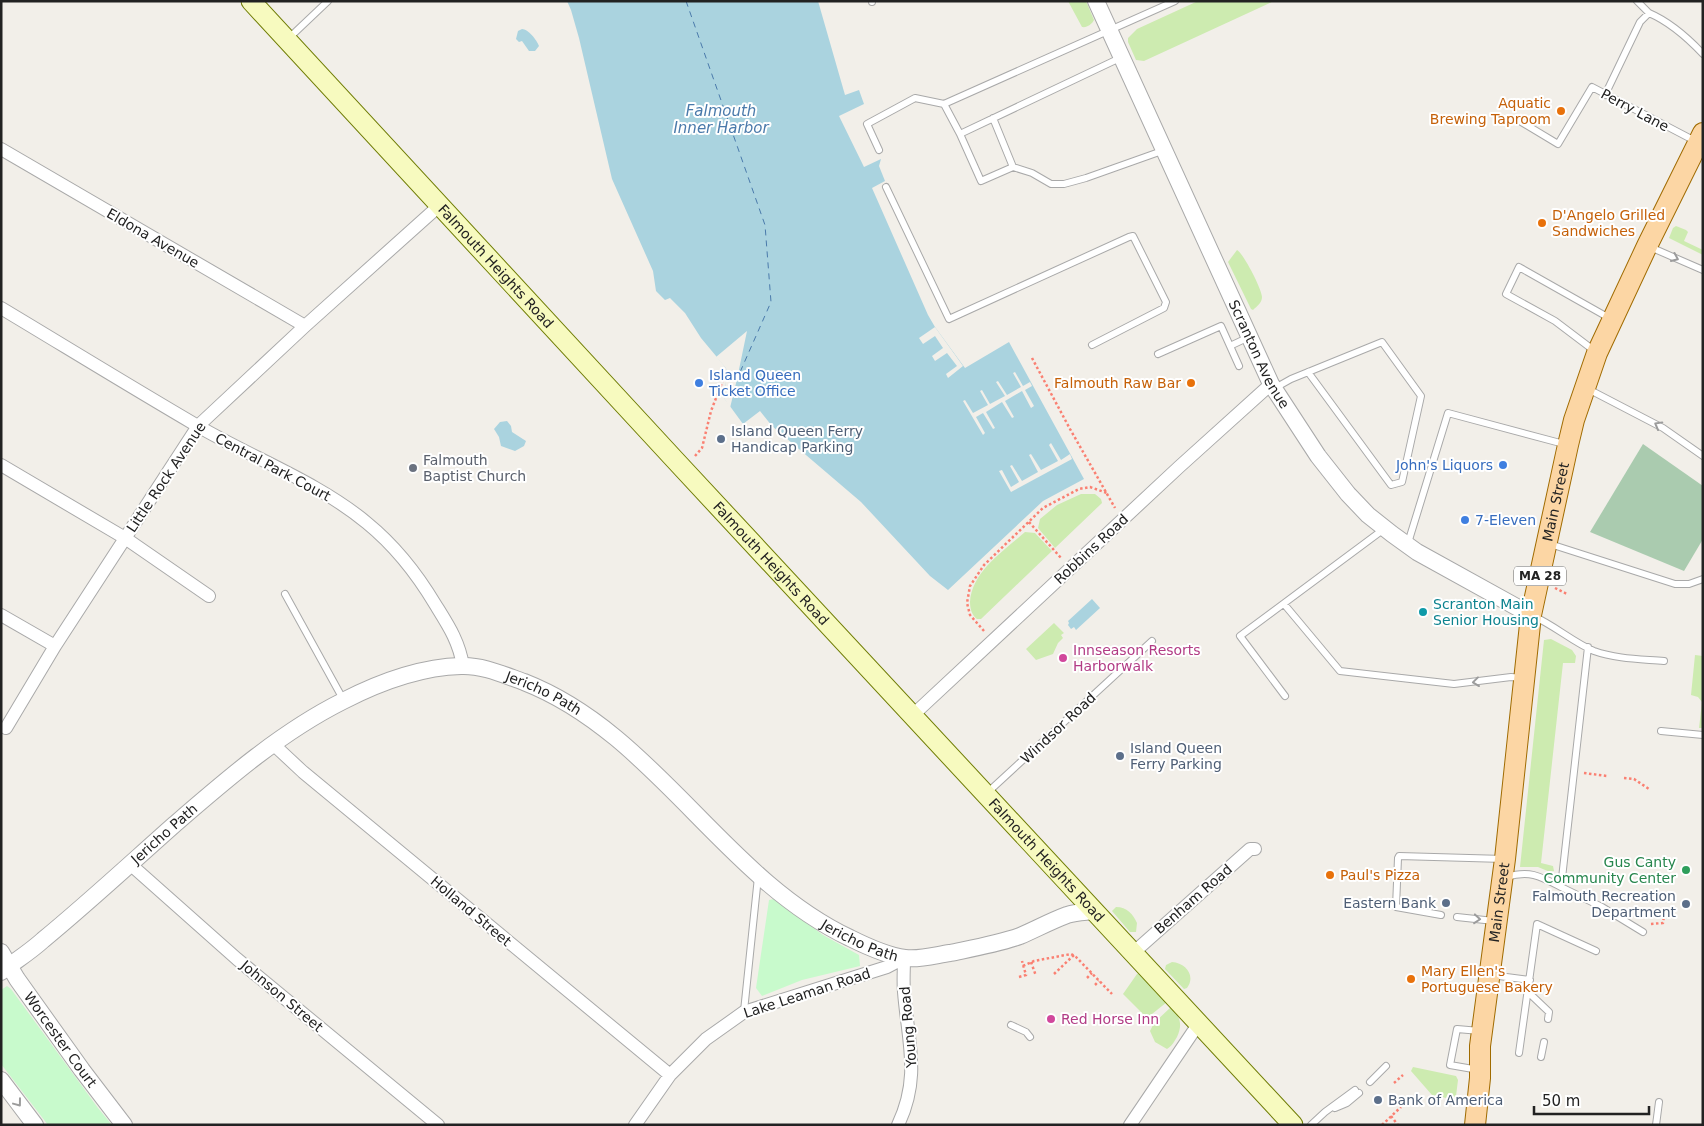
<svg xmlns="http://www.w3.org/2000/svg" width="1704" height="1126" font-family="'DejaVu Sans',sans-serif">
  <rect width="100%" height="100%" fill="#f2efe9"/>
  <path fill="#cdebb0" d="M1068 1H1086L1094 20C1092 24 1087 28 1082 27Z
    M1198 1H1274L1144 61 1136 60 1128 42V38L1137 29Z
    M1676 226 1686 230 1688 232 1684 241 1703 250V255L1669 238 1673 228Z
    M1237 250C1243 253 1262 289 1262 297 1262 303 1257 306 1253 310L1251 309 1228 262Z
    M1081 494H1095L1101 499 1102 503 1055 548 1038 528 1040 519 1057 505Z
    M1025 532 1035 533 1052 551 981 619H977C972 615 970 609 970 602 972 571 1004 551 1025 532Z
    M1054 623 1064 633 1061 635 1063 638 1058 643 1053 654 1036 660 1026 649Z
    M1551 639 1572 650 1576 656 1575 663H1563L1541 863 1553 866 1554 871 1550 872 1538 867H1520L1544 640Z
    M1695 655 1703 656V728H1699L1702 702 1698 697 1691 695Z
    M1116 907C1127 907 1133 914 1137 923L1136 932H1130L1112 911Z
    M1172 962C1186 963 1196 976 1187 988L1184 989 1165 969 1166 965Z
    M1140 973 1167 1002 1147 1018 1123 994 1137 974Z
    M1171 1007C1180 1017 1183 1024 1177 1037 1174 1042 1172 1046 1167 1049L1155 1042 1150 1031 1154 1023Z
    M1413 1067 1456 1076 1458 1080 1456 1096 1451 1099 1432 1095 1411 1071Z"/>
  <path fill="#aacbaf" d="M1643 444 1703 486V539L1684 571 1590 532Z"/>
  <path fill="#c8facc" d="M774 899 823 935 859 955 860 966 802 980 762 996 756 988 769 900Z
    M7 986 11 989 98 1108 112 1125H48L1 1064V990Z"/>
  <path fill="#aad3df" d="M567 1H818L845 95 859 90 864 104 839 116 864 167 881 159 879 166 885 181 872 188 928 315 935 327 965 368 1009 342 1084 479 1043 501 948 590 930 576 861 502 772 426 760 411 743 424 724 398 727 374 726 368 701 338 685 313 670 298 665 300 656 291 653 271 612 179 579 38 571 10Z
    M522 29C528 29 537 40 539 46L535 51H529L522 41 519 42 516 39 518 31Z
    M507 421 511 426 512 432 526 441 524 446 515 451 501 446 499 437 494 429 500 422Z
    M1092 599 1100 608 1076 630 1074 627 1071 629 1068 625 1069 623 1068 621Z"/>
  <path fill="#f2efe9" d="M935 327 963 366 948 378 946 374 957 366 947 353 935 361 932 356 943 348 935 336 923 344 919 338Z
    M747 331 737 379 730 408 724 398 727 374 726 368 716 357Z
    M1015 372 1023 386 1030 382 1032 386 1025 390 1034 406 1031 408 1022 391 1005 401 1014 417 1012 418 1002 402 986 412 995 428 993 429 983 413 976 417 985 433 983 435 963 401 965 400 973 413 988 405 980 391 982 390 990 404 1005 396 996 382 998 381 1007 395 1021 387 1013 373Z
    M1051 443 1061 460 1070 454 1072 459 1011 492 999 471 1002 470 1011 487 1019 482 1010 466 1012 465 1022 481 1038 472 1029 455 1031 454 1041 470 1058 461 1049 445Z"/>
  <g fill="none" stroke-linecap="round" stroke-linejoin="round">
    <path stroke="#4a7aab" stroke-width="1" stroke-dasharray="6 5" stroke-linecap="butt" d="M686 1 765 225 771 302 737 379"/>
    <g stroke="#a9a9a9" stroke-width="8">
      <path id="service" d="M872 1V2
        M1637 1 1649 13
        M289 38 328 1
        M1605 95 1640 22 1649 13C1670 22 1687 37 1703 54
        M993 118 1013 167 1032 173 1051 184H1064L1086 178 1162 151
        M1518 120 1558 144 1592 87 1697 142
        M960 134 944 104 1175 1
        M879 150 867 124 915 98 944 104
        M1013 167 981 181 960 134 1120 58
        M886 187 949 319 1129 237 1133 236 1166 302 1164 308 1092 345
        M1650 247 1703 270
        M1230 346 1239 366
        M1596 352 1555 321 1506 294 1519 267 1611 319
        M1158 354 1221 326 1230 346 1249 337
        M1275 388 1291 379 1382 342 1421 396 1402 482 1391 485 1308 372
        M1588 389 1663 428 1703 456
        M1408 543 1448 413 1564 444
        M1550 544 1675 584H1689L1703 579
        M285 594 343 699
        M1284 604 1340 671 1454 684 1511 677 1523 678
        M1533 616C1554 625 1574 643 1594 651 1616 659 1641 659 1664 661
        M1588 647 1561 887 1602 907 1643 932
        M1285 696 1240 636 1384 529
        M1661 731 1703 735
        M987 793 1152 641
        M1506 877C1530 870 1540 876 1561 887
        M1441 915 1396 907 1398 858 1399 856 1504 859
        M1457 917 1494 921
        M1491 975 1530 980
        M1528 992 1549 1012 1548 1019
        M744 1011 758 877
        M1011 1025 1026 1032 1030 1037
        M1519 1053 1537 924 1596 951
        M1541 1057 1544 1042
        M1473 1069 1450 1065 1457 1029 1480 1031
        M1370 1082 1386 1066
        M1335 1108 1347 1103 1359 1093
        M1311 1125 1325 1112 1355 1090
        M1656 1125 1659 1102"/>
    </g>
    <g stroke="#a9a9a9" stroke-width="14">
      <path id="minor" d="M1 149 305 326
        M1 308C66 347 131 387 196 425 252 458 318 482 367 523 394 545 417 574 435 604 448 625 459 641 463 666
        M1 465 125 538 209 596
        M1 615 55 646
        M913 715 1179 467 1271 384
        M6 728 55 646 198 426 305 326 440 205
        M273 744 303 772 670 1075
        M130 864 237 959 438 1125
        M1133 953 1250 849H1255
        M635 1125 670 1075 706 1039 744 1012 887 967 904 958C904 969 903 981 904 992 908 1042 921 1077 898 1125
        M1130 1125 1199 1023"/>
    </g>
    <g stroke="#a9a9a9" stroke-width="18">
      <g id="tertiary">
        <path id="s1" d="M1096 1 1271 384 1318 456 1348 494 1368 515 1392 534 1417 552 1531 615"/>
        <path id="s2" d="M1 952 17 979 82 1070 124 1125"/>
        <path id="s3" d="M1 972C15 961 30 952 43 940 88 903 131 863 175 824 227 779 281 732 343 701 378 683 421 667 461 666 482 665 504 675 524 682 655 733 723 878 850 938 864 945 889 956 905 958 920 960 936 955 950 953 974 948 997 944 1020 936 1036 929 1051 921 1067 915 1076 912 1085 912 1093 911"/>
        <path d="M1 1080 35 1125"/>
      </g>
    </g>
    <g stroke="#707d05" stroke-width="21">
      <g id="secondary">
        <path id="s4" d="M251 1 675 460 1293 1125"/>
      </g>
    </g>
    <g stroke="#a06b00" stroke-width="22">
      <g id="primary">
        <path id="s5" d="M1475 1125 1480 1078V1046L1505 859 1531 615 1568 445 1574 420 1597 353 1647 246 1703 133"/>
      </g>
    </g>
    <path stroke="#fa8072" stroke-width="2.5" stroke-dasharray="2.5 2.5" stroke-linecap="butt" d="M1032 358 1070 429 1115 508
      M695 456 702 448 711 411 725 375 737 379
      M1029 522 1061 558
      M1555 588 1567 594
      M984 631 970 615 967 603 970 586 984 565 1043 508 1079 489 1090 487 1107 493
      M1584 773 1607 776
      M1624 778 1634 779 1649 789
      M1651 924 1663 923 1664 916
      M1031 962 1036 976
      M1023 966 1034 961 1071 954 1076 957 1112 994
      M1054 974 1074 955
      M1019 977 1026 975 1022 961
      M1087 978 1092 973
      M1095 985 1099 981
      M1394 1083 1403 1075
      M1391 1116 1398 1125
      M1382 1125 1401 1107"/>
    <use href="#service" stroke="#fff" stroke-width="6"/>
    <use href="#minor" stroke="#fff" stroke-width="12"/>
    <use href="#tertiary" stroke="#fff" stroke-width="16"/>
    <use href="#secondary" stroke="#f7fabf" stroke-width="19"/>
    <use href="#primary" stroke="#fcd6a4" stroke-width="20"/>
  </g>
  <defs><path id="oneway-chevron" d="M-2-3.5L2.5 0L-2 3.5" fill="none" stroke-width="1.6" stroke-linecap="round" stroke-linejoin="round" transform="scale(1.25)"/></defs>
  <g stroke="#9c9c9c">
    <use href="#oneway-chevron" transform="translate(1675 258) rotate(24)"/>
    <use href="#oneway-chevron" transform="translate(1658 425) rotate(-151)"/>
    <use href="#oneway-chevron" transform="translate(1476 682) rotate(173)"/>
    <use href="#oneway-chevron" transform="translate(1477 919) rotate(5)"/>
    <use href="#oneway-chevron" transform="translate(18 1103) rotate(53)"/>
  </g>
  <g fill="#e8710a" stroke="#fff" stroke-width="2">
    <circle cx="1561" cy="111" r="5"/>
    <circle cx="1542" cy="223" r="5"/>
    <circle cx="1191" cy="383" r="5"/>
    <circle cx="1330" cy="875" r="5"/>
    <circle cx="1411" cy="979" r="5"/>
  </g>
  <g fill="#3f7fe0" stroke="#fff" stroke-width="2">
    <circle cx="699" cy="383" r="5"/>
    <circle cx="1503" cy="465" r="5"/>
    <circle cx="1465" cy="520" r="5"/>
  </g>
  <g fill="#5c6f8a" stroke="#fff" stroke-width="2">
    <circle cx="721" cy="439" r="5"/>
    <circle cx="1120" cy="756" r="5"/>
    <circle cx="1446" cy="903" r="5"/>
    <circle cx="1686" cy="904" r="5"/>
    <circle cx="1378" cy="1100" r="5"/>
  </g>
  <circle fill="#6b7280" stroke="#fff" stroke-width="2" cx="413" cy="468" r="5"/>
  <circle fill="#0f9aa8" stroke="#fff" stroke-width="2" cx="1423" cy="612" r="5"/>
  <g fill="#d1479c" stroke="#fff" stroke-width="2">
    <circle cx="1063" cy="658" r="5"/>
    <circle cx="1051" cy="1019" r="5"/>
  </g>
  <circle fill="#2e9e5b" stroke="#fff" stroke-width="2" cx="1686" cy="870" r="5"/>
  <g text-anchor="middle" stroke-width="4" stroke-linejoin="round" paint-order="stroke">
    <rect fill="#fff" stroke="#646464" stroke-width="1" x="1514" y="566.5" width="52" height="19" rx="4"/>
    <g font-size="12" font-weight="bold" fill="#222">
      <text x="1540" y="580">MA 28</text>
    </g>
    <g font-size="14" fill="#c56008" stroke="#fff" text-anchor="start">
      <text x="1551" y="108" text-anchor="end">Aquatic<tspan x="1551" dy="16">Brewing Taproom</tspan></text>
      <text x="1552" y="220">D'Angelo Grilled<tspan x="1552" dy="16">Sandwiches</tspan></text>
      <text x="1181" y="388" text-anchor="end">Falmouth Raw Bar</text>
      <text x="1340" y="880">Paul's Pizza</text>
      <text x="1421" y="976">Mary Ellen's<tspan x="1421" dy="16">Portuguese Bakery</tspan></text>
    </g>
    <g font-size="14" fill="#222" stroke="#fff">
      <text transform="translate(1635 110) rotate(28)" y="5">Perry Lane</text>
      <text transform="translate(153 238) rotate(30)" y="5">Eldona Avenue</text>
      <text dy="5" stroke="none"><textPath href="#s4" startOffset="361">Falmouth Heights Road</textPath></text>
      <text dy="5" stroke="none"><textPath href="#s1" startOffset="389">Scranton Avenue</textPath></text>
      <text transform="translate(273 467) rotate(28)" y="5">Central Park Court</text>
      <text transform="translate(166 477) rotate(-56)" y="5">Little Rock Avenue</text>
      <text dy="5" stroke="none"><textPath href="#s5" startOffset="629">Main Street</textPath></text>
      <text transform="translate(1091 549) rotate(-43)" y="5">Robbins Road</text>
      <text dy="5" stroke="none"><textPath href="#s4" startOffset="766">Falmouth Heights Road</textPath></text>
      <text dy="5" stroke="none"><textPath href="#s3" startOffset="649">Jericho Path</textPath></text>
      <text transform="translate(1058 728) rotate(-43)" y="5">Windsor Road</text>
      <text dy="5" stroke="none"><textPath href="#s3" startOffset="214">Jericho Path</textPath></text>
      <text dy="5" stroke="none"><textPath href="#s4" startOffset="1171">Falmouth Heights Road</textPath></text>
      <text transform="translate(1193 899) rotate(-41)" y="5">Benham Road</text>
      <text dy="5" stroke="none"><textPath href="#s5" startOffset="224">Main Street</textPath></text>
      <text transform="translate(471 911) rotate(40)" y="5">Holland Street</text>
      <text dy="5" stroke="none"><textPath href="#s3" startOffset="1054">Jericho Path</textPath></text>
      <text transform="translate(807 993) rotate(-18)" y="5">Lake Leaman Road</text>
      <text transform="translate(282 996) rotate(40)" y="5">Johnson Street</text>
      <text transform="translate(908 1027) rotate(-95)" y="5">Young Road</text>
      <text dy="5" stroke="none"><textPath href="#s2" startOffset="106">Worcester Court</textPath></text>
    </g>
    <g font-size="14" fill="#366cbe" stroke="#fff" text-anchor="start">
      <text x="709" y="380">Island Queen<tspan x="709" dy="16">Ticket Office</tspan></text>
      <text x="1493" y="470" text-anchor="end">John's Liquors</text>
      <text x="1475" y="525">7-Eleven</text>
    </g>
    <g font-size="14" fill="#4e5e75" stroke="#fff" text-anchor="start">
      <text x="731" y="436">Island Queen Ferry<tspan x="731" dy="16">Handicap Parking</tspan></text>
      <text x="1130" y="753">Island Queen<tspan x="1130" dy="16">Ferry Parking</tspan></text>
      <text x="1676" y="901" text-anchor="end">Falmouth Recreation<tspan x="1676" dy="16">Department</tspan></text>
      <text x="1436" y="908" text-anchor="end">Eastern Bank</text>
      <text x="1388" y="1105">Bank of America</text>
    </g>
    <g font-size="14" fill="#5b616d" stroke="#fff" text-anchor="start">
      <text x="423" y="465">Falmouth<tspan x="423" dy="16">Baptist Church</tspan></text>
    </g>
    <g font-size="14" fill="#0d838f" stroke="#fff" text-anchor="start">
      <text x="1433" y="609">Scranton Main<tspan x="1433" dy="16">Senior Housing</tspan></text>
    </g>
    <g font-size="14" fill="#b23c85" stroke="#fff" text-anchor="start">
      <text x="1073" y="655">Innseason Resorts<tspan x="1073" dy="16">Harborwalk</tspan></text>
      <text x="1061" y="1024">Red Horse Inn</text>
    </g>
    <g font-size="14" fill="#27864d" stroke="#fff" text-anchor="end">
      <text x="1676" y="867">Gus Canty<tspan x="1676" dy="16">Community Center</tspan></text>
    </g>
    <g font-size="15" font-style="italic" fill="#4a7aab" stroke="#fff">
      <text x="721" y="116">Falmouth<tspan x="721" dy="17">Inner Harbor</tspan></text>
    </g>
  </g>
  <rect width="1704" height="1126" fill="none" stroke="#222222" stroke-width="5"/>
  <path d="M1534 1106v8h115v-8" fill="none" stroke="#222222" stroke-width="2.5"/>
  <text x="1542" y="1106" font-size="15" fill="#222222" stroke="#ffffff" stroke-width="4" paint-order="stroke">50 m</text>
</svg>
